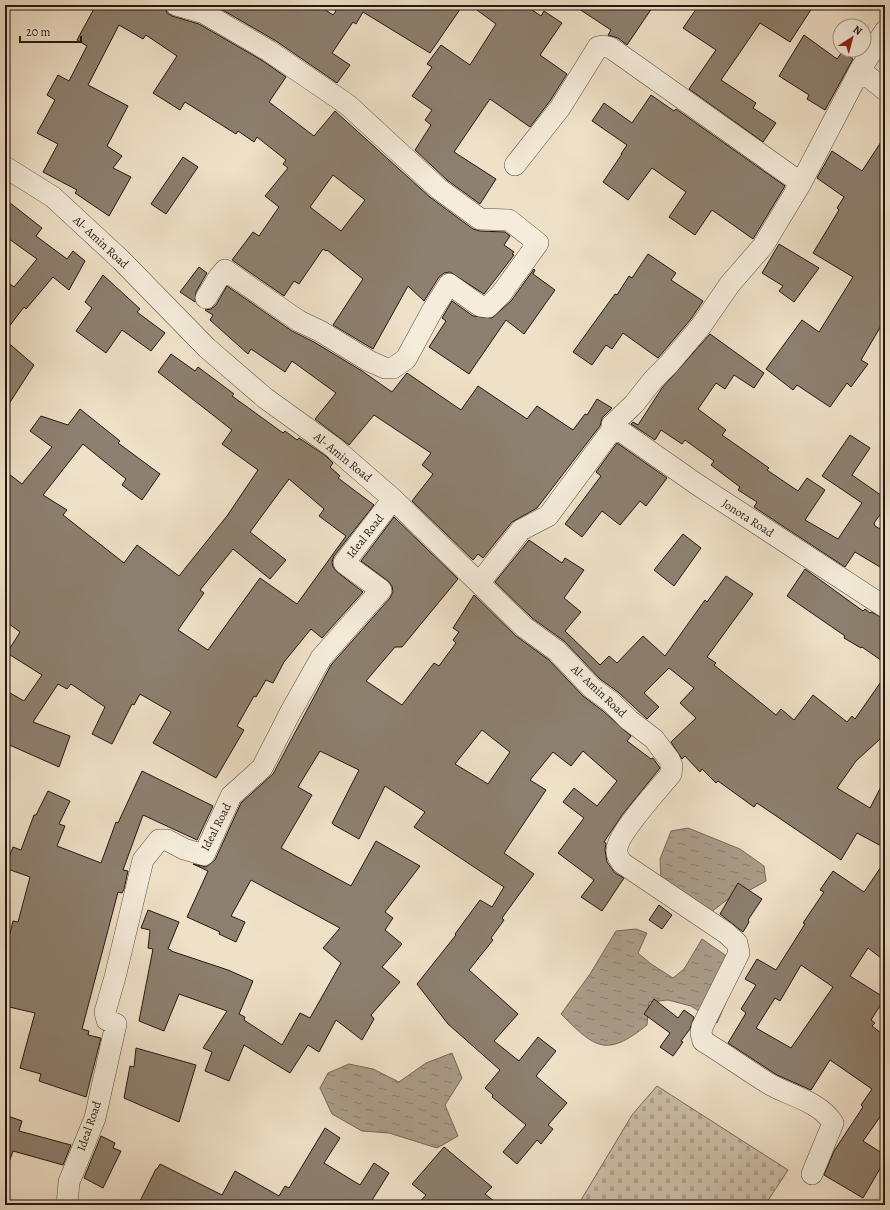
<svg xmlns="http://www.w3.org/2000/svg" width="890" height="1210" font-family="Alegreya,serif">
  <defs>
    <pattern id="cemetery-stones" width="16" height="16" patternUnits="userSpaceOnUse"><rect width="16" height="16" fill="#ccbfa9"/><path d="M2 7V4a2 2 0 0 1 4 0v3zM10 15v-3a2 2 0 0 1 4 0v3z" fill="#afa390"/></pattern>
    <pattern id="water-ripples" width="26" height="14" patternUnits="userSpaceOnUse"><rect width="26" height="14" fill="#aa9c89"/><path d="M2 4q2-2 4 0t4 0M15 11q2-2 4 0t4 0" fill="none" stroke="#8a7e6f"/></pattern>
  </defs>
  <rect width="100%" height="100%" fill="#efe1c8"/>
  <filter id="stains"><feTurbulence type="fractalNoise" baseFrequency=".005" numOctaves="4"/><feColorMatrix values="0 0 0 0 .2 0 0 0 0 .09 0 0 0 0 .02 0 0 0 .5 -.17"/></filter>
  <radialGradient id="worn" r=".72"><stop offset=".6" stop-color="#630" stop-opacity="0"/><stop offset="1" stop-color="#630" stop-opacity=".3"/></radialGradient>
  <path fill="url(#cemetery-stones)" stroke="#786b5c" d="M657 1086 788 1170 765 1205H584L581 1200 632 1115Z"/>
  <path fill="url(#water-ripples)" stroke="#746759" d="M688 828 740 849 764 866 766 881 748 891 732 896 706 916 661 879 660 859 671 831Z
    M636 929 647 933 638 953 651 964 673 978 684 969 702 939 728 957 743 962 717 1023 691 1006 668 1000 649 1002 647 1025C606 1058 595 1048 561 1014L590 974 616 931Z
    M452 1053 462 1078 445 1105 458 1136 437 1148 389 1133 362 1131 332 1114 320 1088 328 1073 349 1064 373 1069 399 1082 426 1063Z"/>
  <path fill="#8d8070" stroke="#231710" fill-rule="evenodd" d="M96 5H164L167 13 172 16 199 24 263 61 286 77 269 102 314 136 335 111 431 198 473 229 480 231 505 232 510 236 504 245 514 252 512 254 514 255 484 294 450 272 444 273 439 277 424 301 408 286 373 349 333 325 363 279 327 250 326 251 323 249 299 284 294 281 284 296 232 260 253 232 259 236 279 207 265 196 288 168 283 164 286 160 257 137 254 142 238 131 236 134 185 102 180 110 153 93 177 56 146 35 143 39 119 25 88 85 128 106 107 146 122 156 113 168 131 177 109 216 75 193 77 190 43 172 58 144 37 133 55 100 47 95 58 75 69 81 87 46 77 40ZM333 175 365 200 341 231 310 207Z
    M214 5H318L333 15 336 11 328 5H463L430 53 363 12 356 24 353 22 332 53 350 65 337 83 276 41Z
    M470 5H525L541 16 544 11 562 23 540 55 567 74 550 101 530 127 490 99 454 152 496 179 480 204 447 180 415 150 431 125 425 120 432 110 412 96 432 67 427 64 441 45 470 65 496 24Z
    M573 5H654L627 45 618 38 608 35 611 30Z
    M699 5H814L790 42 760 23 721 80 756 103 753 108 776 123 763 142 689 89 716 50 683 28Z
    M804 35 837 59 842 52 853 59 825 110 807 99 809 95 779 76Z
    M651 95 674 111 676 109 785 186 753 239 712 210 695 235 669 217 686 192 652 168 628 200 603 182 622 154H621L627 145 592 121 604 103 632 123Z
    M885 136V319L861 360 868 364 851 387 847 383 830 407 797 385 793 390 766 369 802 320 819 332 853 277 813 253 839 210 837 208 844 197 817 178 832 151 862 171Z
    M183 157 198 167 166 214 151 204Z
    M5 199 42 228 36 236 67 259 73 251 85 261 69 290 53 277 26 309 24 307 5 332V280L14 287 37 259 5 236Z
    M779 244 819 268 794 302 779 291 783 286 762 273Z
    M648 254 676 273 671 280 703 301 691 319 658 358 623 333 612 349 606 345 592 365 573 352 615 294 617 295 629 276 632 278Z
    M199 267 207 273 196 292 195 302 180 292Z
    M534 269 535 270 533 274 555 290 524 334 506 320 469 374 429 347 446 321 442 318 452 301 473 316 492 318 511 301Z
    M103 275 140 309 137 312 165 333 151 351 122 330 106 353 76 331 92 308 85 302Z
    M227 286 292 331 314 342 362 371 392 392 407 373 461 410 478 386 527 419 537 406 573 430 585 414 587 415 597 399 612 408 602 418 600 426 537 508 512 522 483 558 478 554 473 560 412 501 433 474 422 465 431 453 374 415 349 445 315 419 336 393 292 361 285 372 251 349 248 354 210 320 213 315 205 310 211 309 216 305Z
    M710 334 764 373 754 388 734 375 725 389 716 383 698 409 726 430 722 435 769 468 767 470 798 491 807 478 825 490 805 520 838 539 862 503 822 476 850 435 870 448 852 475 885 498V508L874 523 875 526 885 532V570L855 552 845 567 754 507 757 502 738 490 740 487 711 465 714 461 685 440 682 444 661 430 655 440 631 424 633 422 638 425 662 388Z
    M5 340 34 365 5 410Z
    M171 354 195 371 198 367 234 394 232 396 283 433 285 431 297 440 299 438 326 456 333 463 330 467 340 476 338 478 374 505 334 556 332 562 333 567 337 572 363 592 322 638 311 629 284 662 273 683 266 680 256 697 254 696 237 726 244 730 216 778 153 743 171 712 140 694 134 705 132 704 112 744 92 734 105 707 71 684 67 689 58 684 33 722 70 736 59 767 5 743V690L24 701 42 675 7 653 20 632 5 621V471L22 484 52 447 30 431 41 416 68 425 80 409 120 441 118 443 160 474 142 500 122 485 126 479 83 444 43 495 67 510 63 515 124 563 137 545 179 576 227 516 258 470 222 444 232 430 158 372ZM289 479 324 509 319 516 346 536 297 604 260 578 208 650 178 630 204 593 200 590 233 549 270 579 286 560 250 532Z
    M617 443 667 478 646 506 640 501 620 525 602 511 582 537 565 524 601 476 596 472Z
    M394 517 458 579 402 647H395L366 681 402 705 434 663 439 666 456 643 453 640 459 632 453 628 474 595 516 636 549 660 583 696 603 711 631 736 627 741 651 759 653 758 660 768 622 815 604 842 606 843 605 850 607 862 615 873 624 878 602 911 581 897 594 880 558 853 584 818 563 802 574 788 597 806 617 781 583 751 571 766 553 752 530 780 546 790 504 853 534 874 502 918 504 920 491 938 493 940 469 970 518 1014 494 1041 519 1061 538 1037 556 1051 536 1076 567 1103 548 1125 553 1129 541 1144 537 1140 517 1164 503 1152 526 1125 492 1097 493 1095 485 1088 500 1070 448 1024 417 984 456 935 455 934 480 900 492 907 504 887 414 827 425 812 385 786 359 839 334 825 332 823 359 770 320 751 298 787 312 795 281 848 351 886 376 841 420 866 385 912 393 918 385 930 402 944 382 967 400 982 371 1015 374 1019 362 1040 336 1020 319 1052 308 1045 290 1073 244 1045 229 1081 205 1071 212 1052 203 1048 227 1011 179 994 164 1031 139 1021 153 949 148 948 150 930 141 928 148 910 179 922 168 949 171 950V951L228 970 253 981 239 1014 245 1017 244 1020 282 1045 300 1013 310 1018 341 963 323 948 340 928 251 880 231 916 245 922 236 942 219 934 220 932 187 917 208 871 193 864 206 867 215 860 241 803 273 774 331 665 390 598 393 592 392 586 388 581 361 561ZM482 730 510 752 488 784 455 764Z
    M683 534 701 548 674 586 654 570Z
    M529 540 562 563 565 558 584 570 564 598 581 612 565 631 600 665 609 656 617 663 643 636 665 656 705 600 707 602 726 576 753 594 707 657 716 663 714 665 776 715 781 709 794 720 813 695 847 722 852 716 855 719 885 676V731L879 740 856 761 837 788 870 808 885 779V848L857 833 841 860 757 803 754 807 718 781 716 783 702 769 700 772 685 756 682 759 671 742 696 718 680 703 694 688 669 668 644 693 659 707 647 719 618 692 600 679 564 641 532 618 495 582Z
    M805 569 863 611 865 609 870 613 871 612 885 619V663L862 647 861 648 844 638 845 636 787 596Z
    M142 771 213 806 197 840 143 815 123 870 128 871 124 889 122 893 118 892 82 1029 89 1031 88 1035 101 1038 86 1097 39 1081 41 1074 20 1068 35 1013 5 1006V954L13 921 18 922 30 877 5 868 13 847 21 850 34 815H36L48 791 70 801 59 824 65 826 57 846 101 863 116 822 118 823Z
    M885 861V961L868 948 850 976 885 998 871 1020 875 1023 872 1026 885 1036V1110L863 1141 885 1155V1160L863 1198 824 1175 834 1151 863 1107 861 1105 872 1089 830 1060 811 1090 777 1075 728 1043 746 1013 741 1009 756 985 745 979 757 959 776 970 805 924 803 923 824 892 820 890 833 871 864 892ZM801 965 833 987 791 1048 756 1028 775 998 780 1001Z
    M738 883 762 899 748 920 749 922 743 932 720 914Z
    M659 905 672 915 662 929 649 920Z
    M654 999 678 1018 684 1010 694 1017 690 1029 681 1041 683 1042 673 1056 660 1047 670 1033 644 1014Z
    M136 1048 196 1065 179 1122 124 1098 130 1066 134 1067Z
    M5 1115 22 1121 19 1131 71 1145 63 1165 13 1151 8 1165 5 1164Z
    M325 1128 340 1138 324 1163 360 1185 374 1163 389 1173 369 1205H138L156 1169H157L160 1164 222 1195 235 1171 279 1196 285 1186 289 1188Z
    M101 1136 115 1143 113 1148 121 1151 103 1188 84 1178Z
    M444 1147 492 1187 485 1194 499 1205H417L426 1195 412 1184Z"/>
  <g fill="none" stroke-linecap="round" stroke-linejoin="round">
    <g stroke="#564a3e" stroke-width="22">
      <path id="street" d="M176 5 204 13 269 51 348 105 439 189 480 219 509 220 538 243 501 294 488 307 480 306 449 284 432 311 406 359 393 368H385L369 361 320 331 299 321 225 270 219 277 206 298
        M860 70 885 90
        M515 165 560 108 598 47 603 46 611 48 801 183
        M5 167 53 197 121 260 207 348 265 398 333 447 393 499 524 627 557 651 592 688 611 702 629 720 654 739 669 759 672 766 671 774C659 789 618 833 617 849 616 855 619 858 622 863L726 933 737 943 739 953 702 1027 701 1033 703 1041C726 1055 748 1071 771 1085 791 1096 820 1102 833 1123L812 1174
        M612 425 698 485 885 607
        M480 582 521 530 548 516 612 430V425L634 404 653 380 669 364 701 326 730 284 763 246 801 183 860 70 885 31
        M67 1205 69 1182 95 1118 116 1024 107 1020 105 1012 115 977 143 860 159 840H167L184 849 204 855 231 796 262 768 290 713 321 658 381 590 344 563 393 499"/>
    </g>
    <use href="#street" stroke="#f5ecdb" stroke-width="21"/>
  </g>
  <g text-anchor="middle" stroke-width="3" stroke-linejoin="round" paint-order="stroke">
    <g font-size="12" fill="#231710" stroke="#f5ecdb">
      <text transform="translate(101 242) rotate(43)" y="4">Al- Amin Road</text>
      <text transform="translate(343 457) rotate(39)" y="4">Al- Amin Road</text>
      <text transform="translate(748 518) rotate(33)" y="4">Jonota Road</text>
      <text transform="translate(365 536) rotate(-52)" y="4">Ideal Road</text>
      <text transform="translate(599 691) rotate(43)" y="4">Al- Amin Road</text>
      <text transform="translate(216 827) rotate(-63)" y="4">Ideal Road</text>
      <text transform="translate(89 1126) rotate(-71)" y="4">Ideal Road</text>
    </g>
  </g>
  <rect width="890" height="1210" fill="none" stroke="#efe1c8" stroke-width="20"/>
  <rect x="6" y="6" width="878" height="1198" fill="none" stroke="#231710" stroke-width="2"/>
  <rect x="10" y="10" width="870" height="1190" fill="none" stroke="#231710"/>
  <g transform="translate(852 38) rotate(36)"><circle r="19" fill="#f5ecdb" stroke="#a1978a"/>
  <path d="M0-3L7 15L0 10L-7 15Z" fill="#8f2418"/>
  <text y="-6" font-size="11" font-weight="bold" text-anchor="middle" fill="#231710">N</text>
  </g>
  <path d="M20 36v6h61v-6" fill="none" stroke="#231710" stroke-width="2"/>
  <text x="26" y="36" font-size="12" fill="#231710" stroke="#f5ecdb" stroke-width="3" paint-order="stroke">20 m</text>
  <rect width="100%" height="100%" filter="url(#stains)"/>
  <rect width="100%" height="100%" fill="url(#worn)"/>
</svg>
